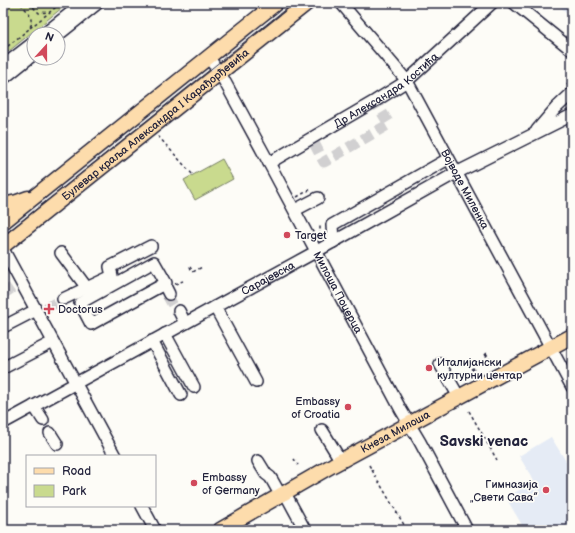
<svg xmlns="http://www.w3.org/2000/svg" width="575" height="533" font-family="'Balsamiq Sans',sans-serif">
  <rect width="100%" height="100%" fill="#fdfcf7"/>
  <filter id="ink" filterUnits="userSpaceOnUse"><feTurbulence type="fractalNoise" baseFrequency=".025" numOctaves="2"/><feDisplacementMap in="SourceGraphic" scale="8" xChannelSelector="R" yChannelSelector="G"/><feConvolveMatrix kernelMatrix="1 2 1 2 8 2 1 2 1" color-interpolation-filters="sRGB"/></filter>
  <g filter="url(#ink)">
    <path fill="#e5ebf5" d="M556 3H572V10L568 14Z
      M551 437 572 471V523L560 530H525L506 498 534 481 519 456Z"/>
    <path fill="#c9da8e" stroke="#767e64" d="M3 3H68L3 56Z
      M222 159 233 179 195 200 184 180Z"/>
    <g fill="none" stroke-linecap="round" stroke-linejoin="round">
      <path stroke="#d1d0d1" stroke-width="11" stroke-dasharray="11 5.5" stroke-linecap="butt" d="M314 143 324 162 389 124 378 106
        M3 294 13 287
        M167 295 177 312
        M46 308 63 299"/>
      <g stroke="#22223b" stroke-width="14">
        <g id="minor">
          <path id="s1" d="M341 3 407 81 572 387"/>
          <path d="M514 3 572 50"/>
          <path d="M44 34 83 3"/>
          <path d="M58 35 98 3"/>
          <path id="s2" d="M208 57 220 73 269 163 401 410 420 442 467 530"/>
          <path d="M3 66 34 42"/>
          <path d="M3 79 34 54"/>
          <path d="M537 130 556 108 572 93"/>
          <path id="s3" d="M269 163 375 101 407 81 492 3"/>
          <path d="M295 210 318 198"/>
          <path d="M333 242 332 225 448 159"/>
          <path d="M3 249 115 456"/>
          <path d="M61 253 87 288"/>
          <path d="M164 284 91 324 80 303 154 262 166 283 164 284 169 294"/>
          <path d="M63 299 112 276 110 267 151 246"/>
          <path d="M215 307 256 382"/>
          <path d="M179 311 185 323"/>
          <path d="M3 327 36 310"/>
          <path d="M165 334 194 387"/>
          <path d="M152 341 181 395"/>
          <path d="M440 364 459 397"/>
          <path d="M3 368 53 342"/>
          <path d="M34 406 43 420"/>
          <path id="s4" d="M3 423 317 251 456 173 572 115"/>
          <path d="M322 430 341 461"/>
          <path d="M50 433 57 444"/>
          <path d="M258 461 266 474 270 477 272 480 281 496"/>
          <path d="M285 493 305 530"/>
          <path d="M142 506 155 530"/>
        </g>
      </g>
      <g stroke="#22223b" stroke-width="17">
        <g id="major">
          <path d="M3 205 17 202 28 198"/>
          <path d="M3 222 276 3"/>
          <path id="s5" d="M3 246 307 3"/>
          <path id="s6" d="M220 530 333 465 572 336"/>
        </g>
      </g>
      <path stroke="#22223b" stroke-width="1.5" stroke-dasharray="3 3" stroke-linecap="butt" d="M29 3 39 13 48 12
        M30 28 61 3
        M3 50 29 29 32 23 29 13 20 3
        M567 85 572 79
        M158 136 193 175
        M297 197 311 189
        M319 235 320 234V226L322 225
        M190 267 193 272 202 267
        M175 284 183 281
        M486 353 491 361
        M485 354 490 362
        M470 362 474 370
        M468 363 473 371
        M469 411 497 460
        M294 459 298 465
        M369 465 407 530"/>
      <use href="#minor" stroke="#fdfcf7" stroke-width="11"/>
      <use href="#major" stroke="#fddcac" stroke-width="14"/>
      <path stroke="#22223b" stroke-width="1" d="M3 236 293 3"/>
    </g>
  </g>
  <g fill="#d1495b" stroke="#fdfcf7" stroke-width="1.5">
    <circle cx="287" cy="235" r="4"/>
    <path d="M47 303h4v4h4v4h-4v4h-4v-4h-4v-4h4z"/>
    <circle cx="429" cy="368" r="4"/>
    <circle cx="348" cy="407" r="4"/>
    <circle cx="194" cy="483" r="4"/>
    <circle cx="546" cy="490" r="4"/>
  </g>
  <g text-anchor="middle" stroke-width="3.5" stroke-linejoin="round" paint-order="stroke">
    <g font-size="11" fill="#22223b" stroke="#fdfcf7">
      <text dy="4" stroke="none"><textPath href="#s3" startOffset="138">Др Александра Костића</textPath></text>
      <text dy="4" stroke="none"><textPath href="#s5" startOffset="195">Булевар краља Александра I Карађорђевића</textPath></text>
      <text dy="4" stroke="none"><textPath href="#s1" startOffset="225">Војводе Миленка</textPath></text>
      <text dy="4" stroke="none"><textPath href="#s4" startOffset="302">Сарајевска</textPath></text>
      <text dy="4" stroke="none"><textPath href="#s2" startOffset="269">Милоша Поцерца</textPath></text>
      <text dy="4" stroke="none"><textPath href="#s6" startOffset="201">Кнеза Милоша</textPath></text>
    </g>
    <g font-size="11" fill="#22223b" stroke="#fdfcf7" text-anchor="start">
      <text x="295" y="239">Target</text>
      <text x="58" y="313">Doctorus</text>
      <text x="437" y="366">Италијански<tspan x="437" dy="13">културни центар</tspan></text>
      <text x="340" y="405" text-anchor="end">Embassy<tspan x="340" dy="13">of Croatia</tspan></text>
      <text x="202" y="481">Embassy<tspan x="202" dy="13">of Germany</tspan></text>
      <text x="538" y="488" text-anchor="end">Гимназија<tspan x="538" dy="13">„Свети Сава”</tspan></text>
    </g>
    <g font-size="15" font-weight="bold" fill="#22223b" stroke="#fdfcf7">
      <text x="484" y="446">Savski venac</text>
    </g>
  </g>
  <rect width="575" height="533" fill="none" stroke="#fdfcf7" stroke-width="16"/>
  <rect x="8" y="8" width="559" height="517" fill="none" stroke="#22223b" stroke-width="1.5" filter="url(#ink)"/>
  <rect x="26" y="455" width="130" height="52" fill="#fdfcf7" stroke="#a5a5ac"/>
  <rect x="34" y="468" width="20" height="6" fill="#fddcac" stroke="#a5a5ac"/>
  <text x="62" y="475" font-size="12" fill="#22223b">Road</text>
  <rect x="34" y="485" width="20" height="12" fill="#c9da8e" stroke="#a5a5ac"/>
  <text x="62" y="495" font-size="12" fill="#22223b">Park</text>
  <g transform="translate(46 46) rotate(21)"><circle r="19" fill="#fdfcf7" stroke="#a5a5ac"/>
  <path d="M0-3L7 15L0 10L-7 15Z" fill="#d1495b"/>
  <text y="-6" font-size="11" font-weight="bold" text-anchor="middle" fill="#22223b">N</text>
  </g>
</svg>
